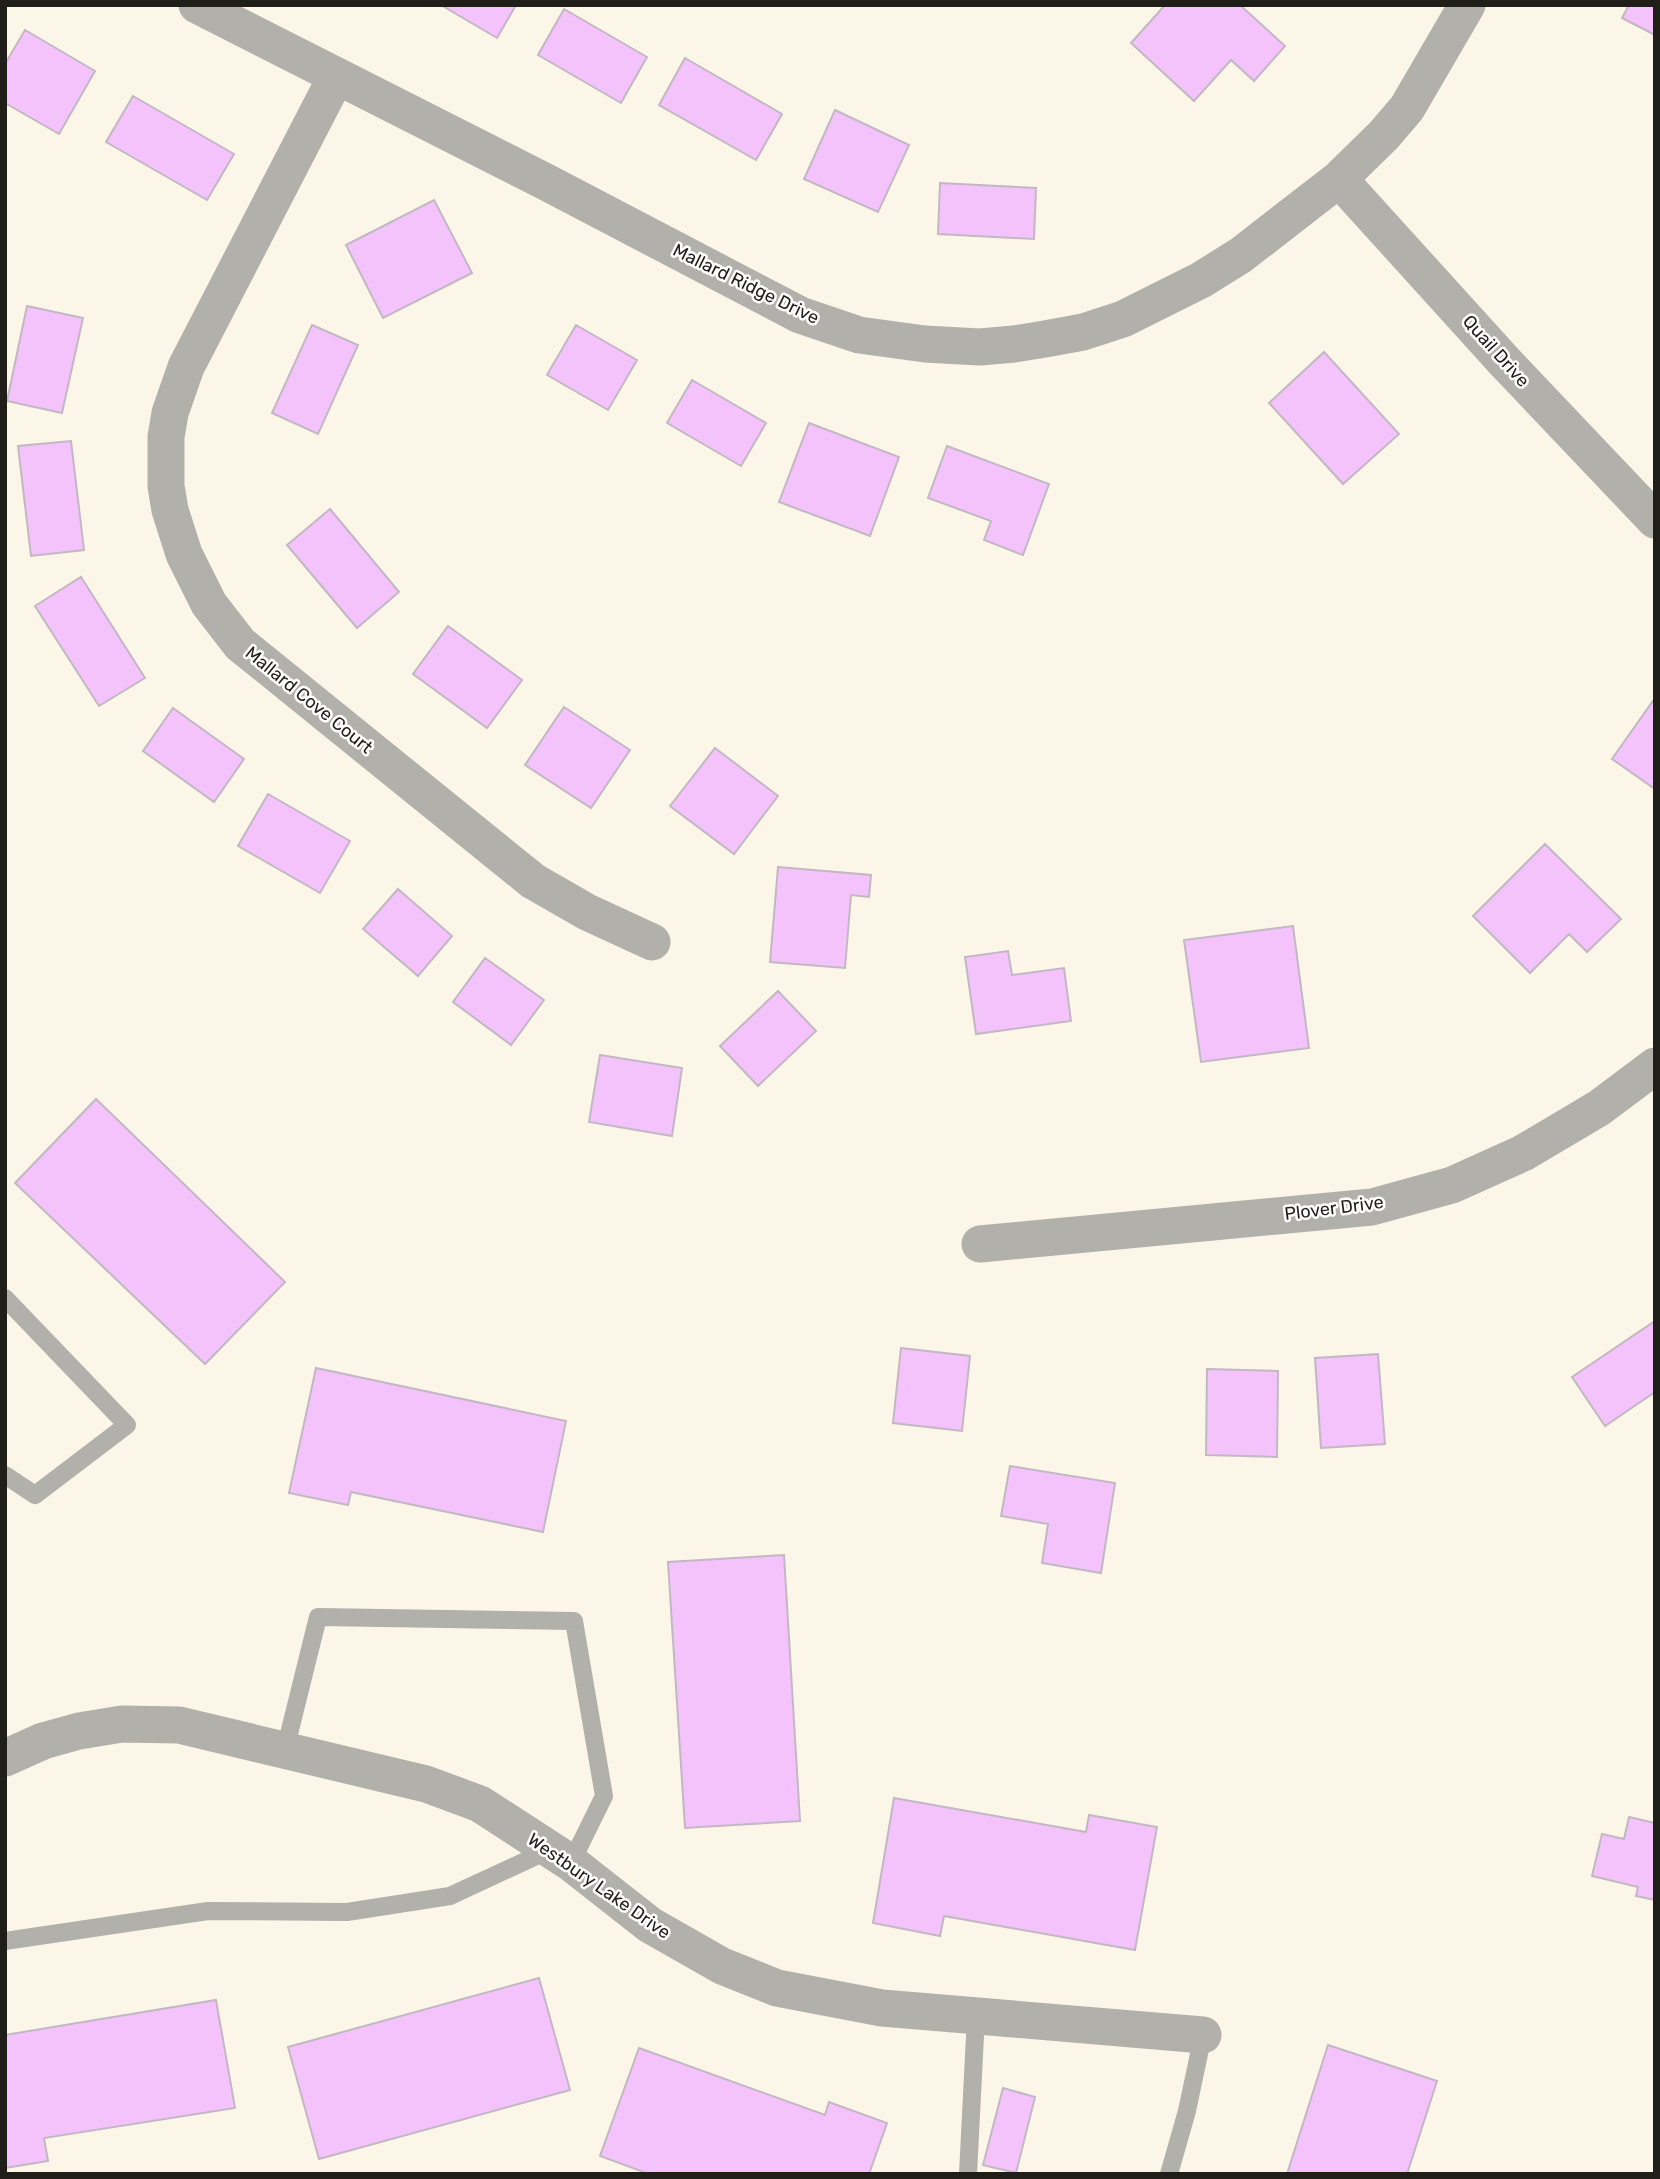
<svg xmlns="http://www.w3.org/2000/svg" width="1660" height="2179" font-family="Rubik,sans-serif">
  <rect width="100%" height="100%" fill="#fcf6e8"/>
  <path fill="#f4c3fc" stroke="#c2b8c3" stroke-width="2" d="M441 5H516L497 38Z
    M1165 5H1240L1285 46 1254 81 1231 60 1194 101 1131 43Z
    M1629 5H1655V35L1622 18Z
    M564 9 647 57 621 103 538 55Z
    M25 30 95 71 59 134 5 103V64Z
    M685 58 782 114 756 160 659 105Z
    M133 96 234 154 207 200 106 142Z
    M835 110 909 145 878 212 804 179Z
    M940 183 1036 188 1034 239 938 234Z
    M434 200 472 273 383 318 346 245Z
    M27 306 83 318 62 413 7 401Z
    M312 325 358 345 318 434 272 413Z
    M576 325 637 360 608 410 547 375Z
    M1324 352 1399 434 1343 484 1269 403Z
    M692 380 766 423 741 466 667 423Z
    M809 423 899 457 870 536 779 502Z
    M71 441 84 550 31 556 18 446Z
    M947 446 1049 484 1023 555 984 540 991 521 928 498Z
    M330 509 399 592 357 628 287 545Z
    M81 577 145 678 99 706 35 606Z
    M448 626 522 680 487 728 413 674Z
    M1655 698V789L1612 759Z
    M564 707 630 750 591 808 525 765Z
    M173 708 244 759 214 802 143 751Z
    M715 748 778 796 734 854 670 806Z
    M268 794 350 841 320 893 238 846Z
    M1545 844 1621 919 1587 952 1569 934 1530 973 1473 916Z
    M778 867 871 875 869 897 851 895 845 968 770 962Z
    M398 889 452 936 418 976 363 929Z
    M1293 926 1309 1048 1201 1062 1184 940Z
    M1008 951 1012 975 1064 968 1071 1021 976 1034 965 957Z
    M485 958 544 1000 511 1045 453 1002Z
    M778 991 816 1031 758 1086 720 1046Z
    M600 1055 682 1068 672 1136 589 1122Z
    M96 1099 285 1282 205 1364 15 1183Z
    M1655 1321V1392L1605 1426 1572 1377Z
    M901 1348 970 1356 962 1431 893 1423Z
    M1378 1354 1385 1444 1321 1448 1315 1358Z
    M316 1368 566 1421 543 1532 351 1492 348 1505 289 1493Z
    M1207 1369 1278 1371 1277 1457 1206 1455Z
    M1010 1466 1115 1483 1101 1573 1042 1563 1048 1524 1001 1516Z
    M784 1555 800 1821 685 1828 668 1562Z
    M894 1798 1086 1832 1089 1815 1157 1827 1135 1950 944 1916 940 1936 873 1923Z
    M1629 1817 1655 1823V1900L1636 1896 1638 1887 1592 1876 1602 1834 1624 1839Z
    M539 1978 570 2090 319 2159 288 2047Z
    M216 2000 235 2108 44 2138 48 2161 5 2168V2035Z
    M1328 2045 1437 2081 1407 2174H1287Z
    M639 2048 825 2115 829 2102 887 2123 869 2174H649L600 2156Z
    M1003 2088 1035 2097 1016 2173 983 2165Z"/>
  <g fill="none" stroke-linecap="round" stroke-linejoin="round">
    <path stroke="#b2b0aa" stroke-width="18" d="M5 1298 127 1425 35 1495 5 1475
      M285 1750 318 1617 574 1621 604 1796 571 1863
      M5 1941 208 1911 347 1912 450 1896 549 1850
      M968 2174 976 2016
      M1169 2174 1187 2111 1203 2035"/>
    <path stroke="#b2b0aa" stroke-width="37" d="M197 5 546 182 800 315 859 335 925 344 980 347 1014 344 1045 339 1083 332 1123 319 1201 280 1241 255 1339 179 1384 135 1407 108 1467 5
      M336 77 186 367 170 413 166 437V486L170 510 184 554 209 604 240 644 533 881 587 912 652 942
      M1339 179 1504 361 1655 520
      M980 1244 1372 1207 1452 1185 1523 1153 1599 1108 1655 1066
      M5 1758 43 1741 79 1731 122 1724 179 1725 426 1784 480 1804 571 1863 650 1925 722 1966 777 1988 882 2008 1203 2035"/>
  </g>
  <g text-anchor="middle" stroke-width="5" stroke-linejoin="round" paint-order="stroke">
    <g font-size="18" fill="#201e19" stroke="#fff">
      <text transform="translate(746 284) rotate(26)" y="6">Mallard Ridge Drive</text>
      <text transform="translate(1496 351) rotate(48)" y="6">Quail Drive</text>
      <text transform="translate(309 700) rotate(39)" y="6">Mallard Cove Court</text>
      <text transform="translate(1334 1208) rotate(-7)" y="6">Plover Drive</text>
      <text transform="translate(599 1886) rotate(35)" y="6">Westbury Lake Drive</text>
    </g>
  </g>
  <rect width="1660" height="2179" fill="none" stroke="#201e19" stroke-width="14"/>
</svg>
